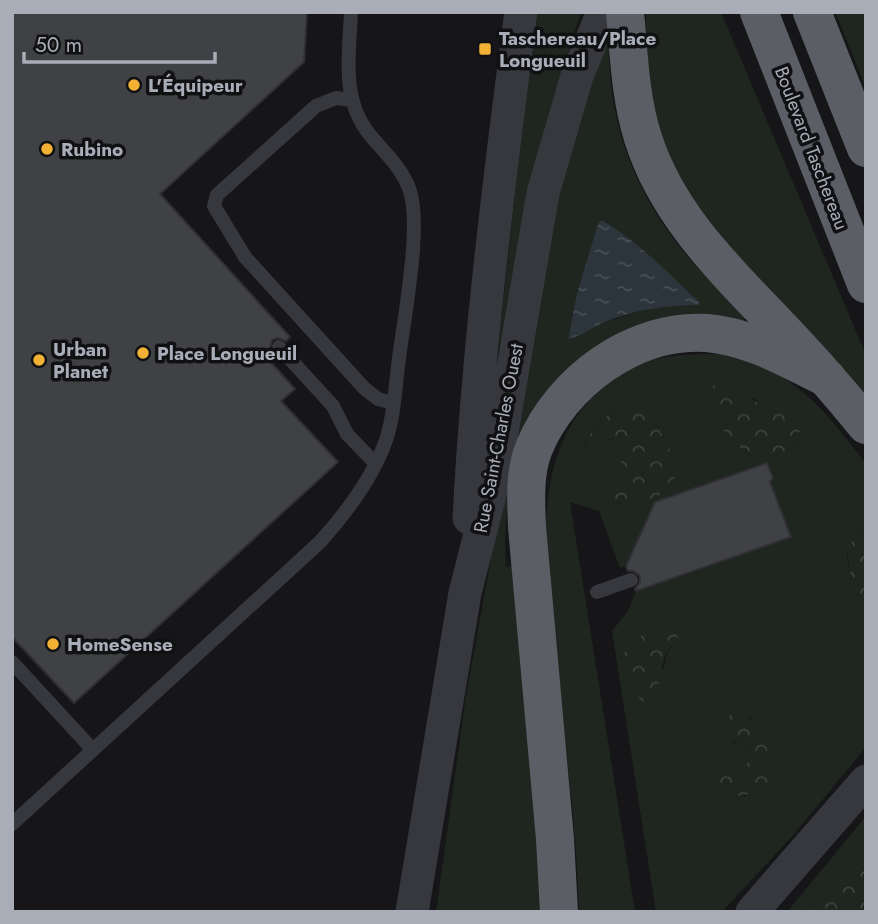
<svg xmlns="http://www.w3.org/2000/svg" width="878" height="924" font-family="Jost,sans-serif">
  <defs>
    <pattern id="forest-crowns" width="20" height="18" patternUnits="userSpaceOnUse" patternTransform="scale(1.75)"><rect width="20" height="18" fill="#1e261f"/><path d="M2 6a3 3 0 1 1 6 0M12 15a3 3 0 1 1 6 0" fill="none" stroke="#3c433d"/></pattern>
    <pattern id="water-ripples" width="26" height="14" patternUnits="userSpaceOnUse" patternTransform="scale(1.75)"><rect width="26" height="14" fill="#2c353c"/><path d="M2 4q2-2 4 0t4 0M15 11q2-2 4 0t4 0" fill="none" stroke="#485056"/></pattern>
  </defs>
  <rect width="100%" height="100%" fill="#161618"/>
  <path fill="#1e261f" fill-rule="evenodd" d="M538 12H581L563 70 502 349 499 344C510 233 522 122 538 12Z
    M646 12H721L866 355V408L696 214 659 139 644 61Z
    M835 12H866V88Z
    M609 40C606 154 661 243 746 314L742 325 653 326 511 481C506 510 504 537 506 567L513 566 544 912H436L466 696 551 228 584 99ZM599 222 699 302V305C692 305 685 304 678 305 639 308 603 323 568 338L577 293Z
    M719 354C775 361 815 397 848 441 853 448 864 458 866 467 869 486 866 507 866 526L854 539 847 556 851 579 848 588 852 601 866 608V747L795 833 722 912H656L612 631 628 611 636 591 653 585 643 559 620 568 599 511 570 502 635 912H579C577 836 567 759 559 684 548 587 519 452 608 383 624 371 645 360 665 357 683 354 701 354 719 354ZM733 388 742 395 755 399 763 406H789L796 410 800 428 798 447 774 456 755 458 732 442 724 431 728 422 726 416 709 403ZM635 401C651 413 686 464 672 484 667 491 650 502 642 509L623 499 618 504 604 508 601 502 602 495C613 488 634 485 625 467 621 461 620 464 619 457 617 450 619 447 616 440L608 439 581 456C587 430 609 408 635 401ZM767 463 773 478 770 482 791 537 684 576 655 502ZM674 644 668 650 663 670 627 675ZM750 716C753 724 758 729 762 736 770 754 768 769 766 788L745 796 732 797 734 772C746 768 752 763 752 750L741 741 733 744Z
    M866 816V857L828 886 806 912H787Z"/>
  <path fill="url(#forest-crowns)" d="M718 383C731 385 753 399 763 406H790L796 410 800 428 798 447 774 456 755 458 732 442 724 431 728 422 726 416 709 403C708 393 708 388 718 383Z
    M636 401C651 414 686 464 672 484 666 492 651 501 642 509L625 504 622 500 609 509 604 508 601 502 602 495C612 488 634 485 625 467 621 461 620 465 619 457 617 450 619 447 615 440L608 439 589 457 582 458 581 456C588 429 609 408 636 401Z
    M866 526V608L852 601 848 588 851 579 847 547Z
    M654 629 674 631 678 637C675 643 670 646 667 652 658 668 665 696 642 701 631 692 619 662 626 649 631 640 646 633 654 629Z
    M736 712C756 712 776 759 772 778 771 782 768 785 766 788 749 795 734 801 716 792L713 785C724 768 751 775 752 750L741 741 729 744 719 737C719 725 726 717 736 712Z
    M866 857V912H806L828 886Z"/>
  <path fill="url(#water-ripples)" d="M599 221H603C639 242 669 274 699 302V305C668 305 632 310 603 323 591 328 580 337 568 339L577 293Z"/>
  <path fill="#404145" stroke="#303034" stroke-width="2" d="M12 12H307L304 62 160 194 290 337 286 341 278 338 272 340 270 348 272 354 267 358 295 389 281 401 338 462 74 703 12 637Z
    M767 463 773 478 770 482 791 537 636 591 635 589 640 582V576L633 571H628L626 566 655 502Z"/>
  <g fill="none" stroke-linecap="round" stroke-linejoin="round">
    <path stroke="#37383d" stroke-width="14" d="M351 100 336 98 316 106 217 195 214 206 245 257 364 388 378 399 393 403
      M279 347 333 406 347 434 375 463
      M597 592 631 580
      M12 662 93 750
      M12 824 320 542C346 513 373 478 386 440 394 417 395 390 398 366 403 323 422 229 410 191 403 169 384 152 370 135 341 100 349 55 351 12"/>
    <path stroke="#37383d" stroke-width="33" d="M469 518C478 349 499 180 521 12
      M412 912 465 593 494 479 543 193 577 76 603 12
      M752 912 866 781"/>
    <path stroke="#5b5e65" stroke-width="38" d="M625 12C629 55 630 97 643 138 666 211 719 264 771 318 804 352 836 388 866 425
      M759 12 866 284
      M812 12 866 148
      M559 912 555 839 527 527C526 501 524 473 534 448 561 382 634 328 707 333 751 337 788 359 827 378"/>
  </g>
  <g fill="#f2b134" stroke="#111113" stroke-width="2.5">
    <rect x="478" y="42" width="14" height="14" rx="3.5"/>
    <circle cx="134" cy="85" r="7"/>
    <circle cx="47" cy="149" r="7"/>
    <circle cx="143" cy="353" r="7"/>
    <circle cx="39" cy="360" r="7"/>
    <circle cx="53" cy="644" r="7"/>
  </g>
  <g text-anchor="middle" stroke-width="7" stroke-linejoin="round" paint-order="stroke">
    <g font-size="19" font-weight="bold" fill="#a8adb8" stroke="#111113" text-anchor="start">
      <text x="499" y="45">Taschereau/Place<tspan x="499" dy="22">Longueuil</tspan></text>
      <text x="148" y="92">L'Équipeur</text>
      <text x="61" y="156">Rubino</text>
      <text x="53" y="356">Urban<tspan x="53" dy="22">Planet</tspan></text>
      <text x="157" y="360">Place Longueuil</text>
      <text x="67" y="651">HomeSense</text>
    </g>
    <g font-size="19" fill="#a8adb8" stroke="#111113">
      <text transform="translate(812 148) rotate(69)" y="7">Boulevard Taschereau</text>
      <text transform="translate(498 438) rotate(-79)" y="7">Rue Saint-Charles Ouest</text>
    </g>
  </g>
  <rect width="878" height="924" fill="none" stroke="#a8adb8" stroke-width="28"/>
  <path d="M24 52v10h191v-10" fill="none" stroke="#a8adb8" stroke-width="3.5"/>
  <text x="35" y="52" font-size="21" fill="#a8adb8" stroke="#111113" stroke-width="5" paint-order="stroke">50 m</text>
</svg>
